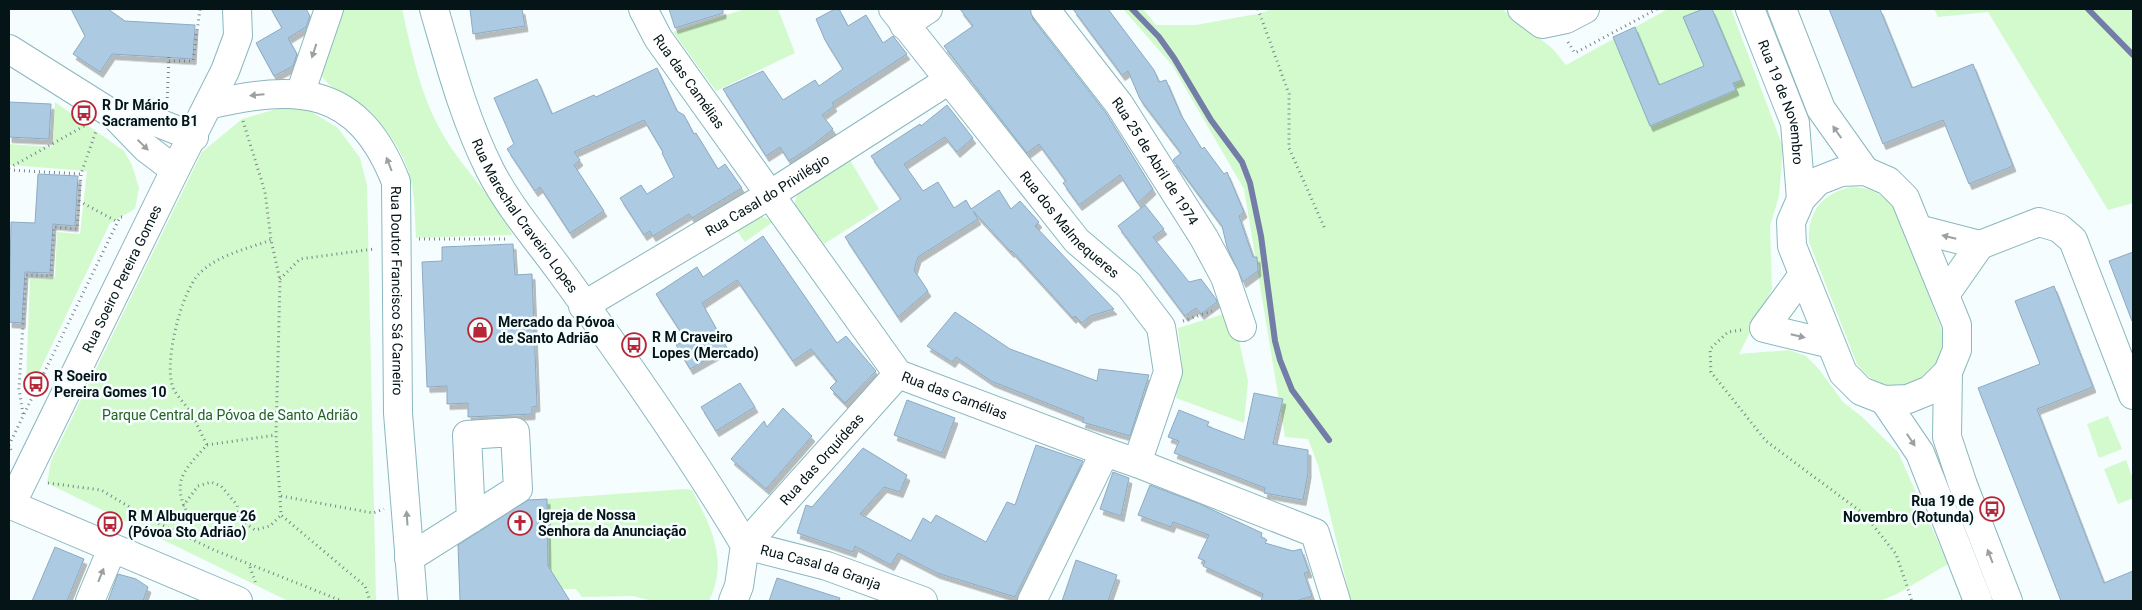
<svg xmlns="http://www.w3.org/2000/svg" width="2142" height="610" font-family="Roboto,sans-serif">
  <defs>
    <filter id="shadow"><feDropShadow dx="3" dy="5.5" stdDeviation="0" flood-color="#0004"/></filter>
  </defs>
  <rect width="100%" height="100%" fill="#f5fdff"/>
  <path fill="#d3facd" d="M341 9H402C412 53 421 99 445 138 464 170 498 202 512 235L416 238C414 193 415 169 387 132 381 126 376 117 370 111 354 97 328 91 319 71Z
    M745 9H778L795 53 716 91 673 32Z
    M1123 9H1143L1156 25H1196L1262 13 1271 9H1502L1552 48 1566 65 1668 9H1731L1783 147 1779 196 1770 226 1772 289 1739 354 1789 350 1806 356 1818 368 1843 402 1861 416 1898 452 1948 564 1897 594 1880 601H1351L1318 465 1308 439 1285 437 1244 189 1172 65Z
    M1934 9H2133V203L2108 210 1988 12 1938 17Z
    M55 102 124 151 132 165 139 188 135 209 110 223 31 389 26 383 30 279 55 278 57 232 80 234 87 171 9 165V144L52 147Z
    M280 108 307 109 338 128 360 158 367 185 376 601H288L47 483 51 461 202 152 242 119Z
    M850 160 879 209 824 244 794 204 799 189Z
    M1851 187C1870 187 1883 194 1895 208L1942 330C1949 383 1888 408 1857 364L1809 242C1807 213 1822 193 1851 187Z
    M762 216 773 222 745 242 737 231Z
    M1227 313 1237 332 1248 381 1244 423 1176 398 1182 364 1178 328Z
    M2108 416 2122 449 2099 458 2087 424Z
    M2126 460 2133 479V498L2118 504 2104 469Z
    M685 489 692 490C711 527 729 560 709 601H652L633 596 582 597 576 589H562L548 566 547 499Z"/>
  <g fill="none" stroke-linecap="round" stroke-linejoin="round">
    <path stroke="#737da8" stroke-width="6" d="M1132 9 1159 37 1174 58 1211 120 1242 162 1250 183 1261 236 1275 341 1280 360 1292 390 1329 440
      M2088 9 2133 55"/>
  </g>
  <path fill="#adcae3" stroke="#8daac2" filter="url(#shadow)" d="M71 9H108L125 21 195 25 193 59 112 54 100 72 73 54 85 36Z
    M271 9H306L310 16 306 27 288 38 297 54 293 66 274 76 256 43 282 28Z
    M470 9H522L525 26 473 34Z
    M669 9H723V13L675 28Z
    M835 9H839L848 26 866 15 883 43 893 36 907 54 832 103 834 106 822 115 833 129 812 146 789 161 780 147 766 156 723 89 763 71 783 100 815 80 819 86 843 69 825 40 816 19Z
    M960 9H1030L1033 19 1106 113 1153 189 1138 203 1120 175 1079 205 1063 183 1066 181 1039 144 1027 153 944 46 973 26Z
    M1073 9H1108L1154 70 1159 82 1166 80 1181 115 1202 149 1204 147 1224 174 1227 172 1244 212 1239 216 1253 257H1257L1258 271 1243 282 1227 247 1222 226 1173 160 1181 153 1140 99 1128 71 1122 75Z
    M1703 9H1712L1742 80 1733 83 1736 90 1650 126 1613 37 1635 27 1659 85 1704 66 1683 17Z
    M1829 9H1880L1912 88 1973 64 2013 166 1969 184 1943 120 1883 144Z
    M657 68 677 111 684 115 694 134 696 133 718 169 725 164 742 188 692 218 689 214 653 236 650 231 644 235 620 198 641 185 647 194 674 177 662 153 663 152 644 120 574 152 580 160 574 165 604 211 570 233 540 187 535 191 507 149 514 144 494 98 537 79 552 114 594 95 596 97Z
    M9 102 51 104 49 139 9 137Z
    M947 105 973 138 957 152 945 137 904 164 923 191 938 182 954 208 966 200 971 209 999 190 1011 209 1020 201 1039 222 1035 226 1114 309 1090 316 1082 323 1075 316 1073 318 1012 251 1011 252 973 211 978 219 918 257 914 270 928 291 898 317 845 237 901 199 871 156 920 124 921 126Z
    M38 174 78 176 75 226 53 224 50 273 25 272 22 323 9 322 11 222 35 223Z
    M1145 205 1164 229 1153 237 1189 282 1201 279 1216 299 1217 302 1201 314 1196 308 1185 316 1118 226Z
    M763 236 837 343 846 336 876 371 845 403 830 388 837 381 811 349 793 361 737 280 702 303 727 348 690 369 676 345 686 340 656 294 697 267 703 277Z
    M513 244 515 275 532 274 537 406 532 407V414L468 417V403L447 404V386L427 387 422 262 442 261V247Z
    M2133 252V321H2132L2109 261Z
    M2054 286 2093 387 2037 409 2104 583 2133 571V601H2061L1978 388 2040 364 2015 301Z
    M955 312 1010 349 1097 381 1099 369 1149 375 1130 436 1082 422 1084 418 991 381 956 357 952 362 927 346Z
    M740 383 755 407 716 431 701 407Z
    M1254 393 1283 399 1273 444 1308 450V473L1303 500 1264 493 1265 488 1174 453 1179 441 1168 437 1179 410 1209 422 1207 426 1244 440Z
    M907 400 955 418 942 453 894 435Z
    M783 408 812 436 766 489 731 459 764 421 767 427Z
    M1036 445 1083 461 1015 597 937 573 898 553 891 565 855 546 853 552 797 533 806 505 812 507 863 448 907 475 900 492 884 487 860 514 911 541 923 518 931 523 936 515 986 542 1007 502 1015 505Z
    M1113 472 1129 478 1121 516 1100 509Z
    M1150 485 1200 504 1262 533 1261 537 1267 540 1265 543 1293 551 1301 549 1309 572 1304 573 1312 596 1296 601H1261L1263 594 1203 566 1205 561 1198 558 1209 535 1173 522 1171 527 1138 515Z
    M547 499 548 566 570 601H460L458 545 528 500Z
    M55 547 84 559 67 601H32Z
    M1076 560 1117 575 1108 601H1062Z
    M118 574 136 579 148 587 143 601H108Z
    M777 578 840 598 839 601H769Z"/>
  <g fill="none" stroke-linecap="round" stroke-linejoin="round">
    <g stroke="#8bb7be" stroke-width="30">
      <g id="minor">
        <path id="s1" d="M434 9C450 64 464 118 490 170 509 207 537 239 561 272 625 360 689 451 745 545L739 586 733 601"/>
        <path id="s2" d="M643 9 658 38 898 374 1105 452 1137 463 1315 533 1336 601"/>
        <path id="s3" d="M893 9 1077 241 1129 285 1161 327 1168 372 1137 463"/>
        <path id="s4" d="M1045 9 1119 104 1204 238 1225 277 1242 327"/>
        <path d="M1522 9 1542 24 1566 19 1585 9"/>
        <path id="s5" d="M1750 9 1795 123 1801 199"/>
        <path d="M1782 9 1821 109 1865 171"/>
        <path d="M904 25 928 9"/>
        <path d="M9 49 114 115 146 148 175 170"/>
        <path d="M300 94 329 9"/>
        <path id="s6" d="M208 105C298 84 358 85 396 182L398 413 413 601"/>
        <path d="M114 115 156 122 194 137"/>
        <path d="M1865 171 1888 181 1905 198 1957 325V350L1948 372 1930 390 1908 399 1884 400 1861 391 1843 373 1792 246 1791 222 1801 199 1818 181 1841 172Z"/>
        <path d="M1918 229 1980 245"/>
        <path d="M1980 245 2039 222 2059 228 2073 240 2133 395"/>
        <path d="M1803 275 1764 328 1831 344"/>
        <path d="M1945 295 1980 245"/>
        <path id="s7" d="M583 306 771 194 949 80"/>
        <path d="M1948 372 1947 437 1963 485 2008 601"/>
        <path d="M1884 400 1920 453 1978 601"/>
        <path d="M9 504 238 601"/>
        <path id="s8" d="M11 505 175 170 225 71 238 36 237 9"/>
        <path id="s9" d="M745 545 898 374"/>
        <path id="s10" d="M745 545 827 566 923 601"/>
        <path d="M409 558 518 489 515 432 467 435 471 519"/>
        <path d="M90 601 112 549"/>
        <path d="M1032 601 1105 452"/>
      </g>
    </g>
    <path stroke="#798588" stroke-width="3" stroke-dasharray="1 4" stroke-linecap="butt" d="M1258 9 1289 94V148L1325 229
      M1568 42 1575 53 1657 9
      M169 61H193L200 9
      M167 103 169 57
      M243 121 265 192 271 240 280 280 276 435 281 515 365 586 370 601
      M9 168 86 125
      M9 170 81 174 96 131
      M79 201 118 222
      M419 239H507
      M280 279 300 259 374 249
      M1183 321 1212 311
      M1741 330 1728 332 1710 349 1711 372 1766 441 1864 514 1896 554 1912 601
      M23 414 19 389 26 275 51 276 54 227 77 229 81 174
      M207 445 276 435
      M11 450 9 445 120 217H125
      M48 483 101 490 148 518 214 550 342 601
      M281 496 373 513 384 509
      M183 506 198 486 211 482 221 486 237 505 241 520 255 530 270 526 281 515
      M181 534 192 522C171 484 179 475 207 445 201 434 196 422 190 411 185 404 178 397 174 390 162 367 181 292 199 274 217 255 247 249 271 240
      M250 567 256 584"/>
    <use href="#minor" stroke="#fff" stroke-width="28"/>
  </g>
  <defs><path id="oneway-solid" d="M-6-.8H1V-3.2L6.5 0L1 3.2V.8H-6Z" transform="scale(1.25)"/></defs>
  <g fill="#9ba1a2">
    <use href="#oneway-solid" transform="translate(314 51) rotate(108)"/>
    <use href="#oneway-solid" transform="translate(257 95) rotate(175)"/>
    <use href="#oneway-solid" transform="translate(1837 132) rotate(-125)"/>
    <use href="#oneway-solid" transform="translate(143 145) rotate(44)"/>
    <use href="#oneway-solid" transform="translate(389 164) rotate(-111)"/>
    <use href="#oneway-solid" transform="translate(1949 237) rotate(-166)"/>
    <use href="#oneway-solid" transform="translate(1798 336) rotate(13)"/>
    <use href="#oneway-solid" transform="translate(1911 440) rotate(56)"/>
    <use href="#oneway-solid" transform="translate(407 518) rotate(-94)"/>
    <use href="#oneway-solid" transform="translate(1990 556) rotate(-111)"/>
    <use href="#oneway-solid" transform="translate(101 575) rotate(-68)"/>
  </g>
  <defs>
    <g id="bus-ring" transform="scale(1.25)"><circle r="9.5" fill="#f5fdff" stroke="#b82737" stroke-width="1.5"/><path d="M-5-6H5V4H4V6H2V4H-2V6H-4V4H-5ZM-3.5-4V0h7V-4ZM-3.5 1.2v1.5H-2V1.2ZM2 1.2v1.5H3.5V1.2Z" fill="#b82737"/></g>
    <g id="shop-ring" transform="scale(1.25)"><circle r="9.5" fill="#f5fdff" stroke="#b82737" stroke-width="1.5"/><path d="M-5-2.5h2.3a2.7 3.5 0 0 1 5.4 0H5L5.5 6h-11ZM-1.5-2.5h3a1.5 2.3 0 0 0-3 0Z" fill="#b82737"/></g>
    <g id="church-ring" transform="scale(1.25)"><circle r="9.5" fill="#f5fdff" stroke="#b82737" stroke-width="1.5"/><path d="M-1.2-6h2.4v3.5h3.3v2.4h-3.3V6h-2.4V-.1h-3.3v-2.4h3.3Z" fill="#b82737"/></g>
  </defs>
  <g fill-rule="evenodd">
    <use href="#bus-ring" x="84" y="113"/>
    <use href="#shop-ring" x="480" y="330"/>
    <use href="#bus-ring" x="634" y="345"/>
    <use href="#bus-ring" x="36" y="384"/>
    <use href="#bus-ring" x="1992" y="509"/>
    <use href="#church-ring" x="520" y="523"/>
    <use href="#bus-ring" x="110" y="524"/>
  </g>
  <g text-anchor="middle" stroke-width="5" stroke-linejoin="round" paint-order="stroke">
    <g font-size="14" fill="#041417" stroke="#f5fdff">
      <text dy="5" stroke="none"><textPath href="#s2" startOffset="86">Rua das Camélias</textPath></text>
      <text dy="5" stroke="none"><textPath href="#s5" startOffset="99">Rua 19 de Novembro</textPath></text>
      <text dy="5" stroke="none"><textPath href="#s4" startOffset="188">Rua 25 de Abril de 1974</textPath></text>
      <text dy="5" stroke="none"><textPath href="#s7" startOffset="215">Rua Casal do Privilégio</textPath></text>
      <text dy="5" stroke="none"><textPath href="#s1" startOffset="228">Rua Marechal Craveiro Lopes</textPath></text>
      <text dy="5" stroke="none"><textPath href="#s3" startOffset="279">Rua dos Malmequeres</textPath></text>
      <text dy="5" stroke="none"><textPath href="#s8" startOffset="252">Rua Soeiro Pereira Gomes</textPath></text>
      <text dy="5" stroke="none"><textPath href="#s6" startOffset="339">Rua Doutor Francisco Sá Carneiro</textPath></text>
      <text dy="5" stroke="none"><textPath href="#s2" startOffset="506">Rua das Camélias</textPath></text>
      <text dy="5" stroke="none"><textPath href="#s9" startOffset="115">Rua das Orquídeas</textPath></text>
      <text dy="5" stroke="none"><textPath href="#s10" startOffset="79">Rua Casal da Granja</textPath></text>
    </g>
    <g font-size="14" font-weight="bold" fill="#041417" stroke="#f5fdff" text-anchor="start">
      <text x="102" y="110">R Dr Mário<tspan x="102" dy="16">Sacramento B1</tspan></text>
      <text x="498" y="327">Mercado da Póvoa<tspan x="498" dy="16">de Santo Adrião</tspan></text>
      <text x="652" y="342">R M Craveiro<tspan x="652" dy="16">Lopes (Mercado)</tspan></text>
      <text x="54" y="381">R Soeiro<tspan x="54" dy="16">Pereira Gomes 10</tspan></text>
      <text x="1974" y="506" text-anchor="end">Rua 19 de<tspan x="1974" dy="16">Novembro (Rotunda)</tspan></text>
      <text x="538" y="520">Igreja de Nossa<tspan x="538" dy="16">Senhora da Anunciação</tspan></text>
      <text x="128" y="521">R M Albuquerque 26<tspan x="128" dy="16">(Póvoa Sto Adrião)</tspan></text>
    </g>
    <g font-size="14" fill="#25601d" stroke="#f5fdff">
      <text x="230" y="420">Parque Central da Póvoa de Santo Adrião</text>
    </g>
  </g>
  <rect width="2142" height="610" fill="none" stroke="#041417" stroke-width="20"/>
</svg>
